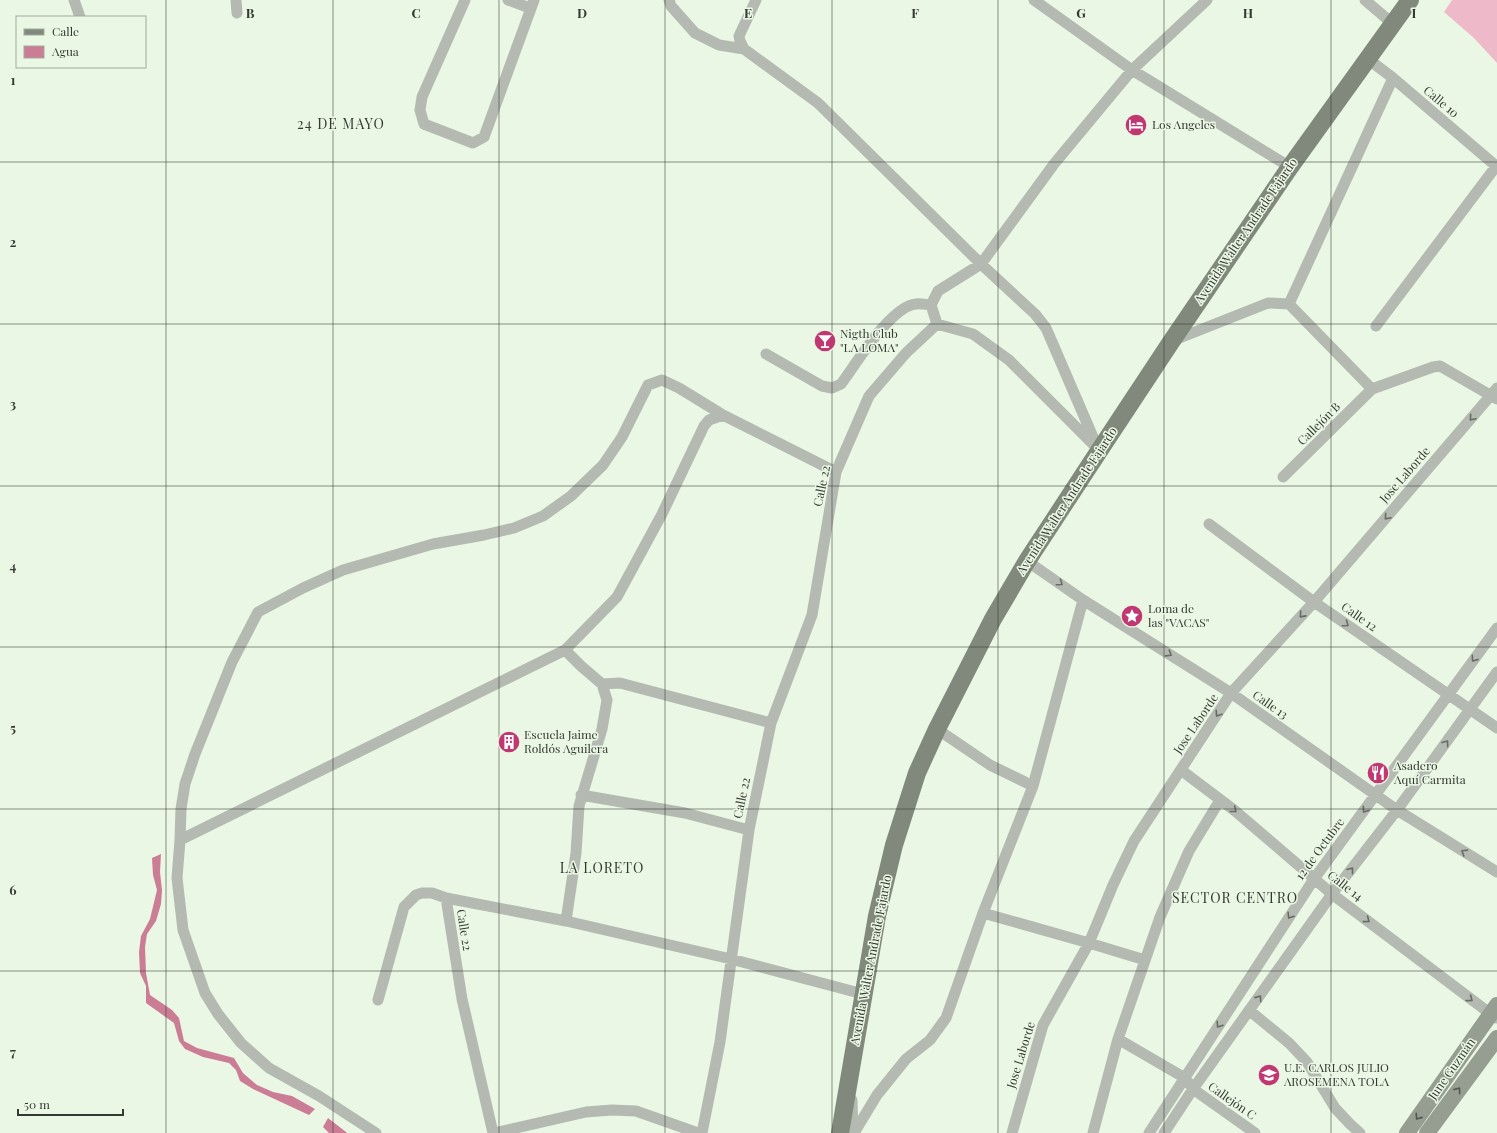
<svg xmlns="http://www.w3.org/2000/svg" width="1497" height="1133" font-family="'Playfair Display',serif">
  <rect width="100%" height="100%" fill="#eaf7e4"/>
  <path fill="#eeb9c9" d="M1452 0H1497V63L1474 38 1444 12Z"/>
  <path fill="#cb7d96" d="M161 854 160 872 162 890 161 904 156 921 147 934 145 947 146 973 150 995 172 1010 179 1018 184 1041 197 1048 234 1058 243 1073 257 1085 273 1092 292 1096 315 1109 309 1115 253 1089 240 1081 236 1070 229 1063 203 1057 185 1049 179 1041 174 1023 146 1003V986L140 973 139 952 141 936 150 919 157 890 153 875 152 858Z
    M328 1118 346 1132 347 1133H329L323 1127Z"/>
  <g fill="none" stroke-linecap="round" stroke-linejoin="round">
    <path stroke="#b4b9b1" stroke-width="11" d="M74 0 80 17
      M236 0 237 13
      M465 0 422 97 420 110 424 124 473 143 484 137 534 0
      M508 0 530 8
      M669 0 671 6 695 33 719 45 744 49
      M756 0 739 36 740 41 744 49 818 103 981 264 1054 164 1132 70 1290 167
      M1034 0 1132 70 1207 0
      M1365 0 1393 24
      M1368 59 1393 78 1496 166
      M1289 304 1393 78
      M937 324 973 334 1009 360 1095 446
      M1376 326 1497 165
      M1172 341 1268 303 1289 304 1372 389 1433 367 1440 366 1497 399
      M766 354 822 386 832 388 841 384C856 364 891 306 916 304 921 303 927 305 931 305
      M1283 477 1372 389
      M1209 524 1314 602 1497 728
      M1027 561 1083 600 1231 693 1397 810 1497 872
      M565 650 581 666 602 684 620 683 771 723
      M1181 770 1234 810 1332 894 1496 1018
      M1033 786 1083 600
      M581 795 685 813 749 830
      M180 840 181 809 185 784 195 754 232 662 258 612 303 588 343 570 433 544 484 535 514 528 543 516 571 496 603 465 622 437 648 385 662 380 679 388 723 415
      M983 913 1089 943 1145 960
      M566 921 576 853 579 806 602 729 607 700 602 684
      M378 1000 404 907 416 895 422 893H432L446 898
      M1250 1011 1289 1043 1307 1062 1335 1108 1350 1124 1360 1133
      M1118 1039 1185 1078 1193 1089 1255 1133
      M852 1100 853 1133
      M376 1133 319 1096 269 1068 241 1043 218 1014 205 993 183 930 177 878 180 840 565 650 617 597 662 514 704 426 709 420 723 415 836 472
      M493 1133 462 999 446 898 566 921 731 959 863 994
      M494 1133 586 1112 612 1110 636 1111 698 1133
      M702 1133 720 1042 749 830 771 723 812 615 836 472 869 396 906 353 937 324 931 305 938 291 981 264 1035 314 1046 328 1099 451
      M854 1133 877 1095 906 1059 930 1040 946 1018 983 913 1033 786 990 765 937 729
      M1012 1133 1043 1025 1089 943 1113 885 1134 841 1231 693 1314 602 1497 388
      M1093 1133 1118 1039 1160 917 1189 851 1220 800
      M1149 1133 1314 879 1497 628
      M1164 1133 1193 1089 1332 894 1397 810 1497 672"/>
    <path stroke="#959e91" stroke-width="16" d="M1407 1133 1497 1005
      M1427 1133 1497 1038"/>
    <path stroke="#80897b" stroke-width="18" d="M840 1133 877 916 894 845 917 773 937 729 993 619 1027 561 1099 451 1171 342 1290 167 1410 0"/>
  </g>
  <defs><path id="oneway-chevron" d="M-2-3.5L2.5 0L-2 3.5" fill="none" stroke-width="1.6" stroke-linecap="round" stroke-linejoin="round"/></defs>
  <g stroke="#676c65">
    <use href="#oneway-chevron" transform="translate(1472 418) rotate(131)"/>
    <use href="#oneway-chevron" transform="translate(1387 517) rotate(131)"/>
    <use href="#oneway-chevron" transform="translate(1060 583) rotate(35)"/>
    <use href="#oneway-chevron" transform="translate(1302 615) rotate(132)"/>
    <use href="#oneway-chevron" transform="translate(1346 624) rotate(35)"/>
    <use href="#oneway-chevron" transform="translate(1169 654) rotate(32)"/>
    <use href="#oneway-chevron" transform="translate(1474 659) rotate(126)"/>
    <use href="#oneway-chevron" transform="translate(1218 714) rotate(124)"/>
    <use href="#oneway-chevron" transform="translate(1446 743) rotate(-54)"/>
    <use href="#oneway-chevron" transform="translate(1234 810) rotate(39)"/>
    <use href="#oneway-chevron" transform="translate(1365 810) rotate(126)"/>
    <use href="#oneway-chevron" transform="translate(1464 852) rotate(-148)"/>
    <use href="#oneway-chevron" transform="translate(1351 870) rotate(-52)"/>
    <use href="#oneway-chevron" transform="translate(1290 916) rotate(123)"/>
    <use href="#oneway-chevron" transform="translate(1367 920) rotate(37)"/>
    <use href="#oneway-chevron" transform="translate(1259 998) rotate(-55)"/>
    <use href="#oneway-chevron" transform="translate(1470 999) rotate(37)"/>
    <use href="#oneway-chevron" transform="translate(1219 1025) rotate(123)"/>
  </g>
  <g stroke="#51574e">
    <use href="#oneway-chevron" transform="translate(1458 1090) rotate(-54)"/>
    <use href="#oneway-chevron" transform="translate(1418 1117) rotate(125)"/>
  </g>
  <path fill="none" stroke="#343932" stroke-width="1" stroke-opacity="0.55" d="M166 0V1133M333 0V1133M499 0V1133M665 0V1133M832 0V1133M998 0V1133M1164 0V1133M1331 0V1133M0 162H1497M0 324H1497M0 486H1497M0 647H1497M0 809H1497M0 971H1497"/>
  <defs>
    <g id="hotel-disc" transform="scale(1.15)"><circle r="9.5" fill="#c03771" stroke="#eaf7e4"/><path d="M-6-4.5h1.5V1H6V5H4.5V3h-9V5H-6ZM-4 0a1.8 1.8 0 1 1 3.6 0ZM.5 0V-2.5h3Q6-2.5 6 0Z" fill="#fff"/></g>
    <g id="bar-disc" transform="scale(1.15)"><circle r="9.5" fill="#c03771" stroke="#eaf7e4"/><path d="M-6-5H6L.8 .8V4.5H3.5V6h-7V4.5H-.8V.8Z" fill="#fff"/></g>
    <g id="sight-disc" transform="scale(1.15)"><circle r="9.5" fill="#c03771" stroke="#eaf7e4"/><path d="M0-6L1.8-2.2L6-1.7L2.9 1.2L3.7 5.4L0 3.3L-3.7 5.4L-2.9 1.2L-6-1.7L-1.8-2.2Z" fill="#fff"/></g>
    <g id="building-disc" transform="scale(1.15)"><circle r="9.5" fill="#c03771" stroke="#eaf7e4"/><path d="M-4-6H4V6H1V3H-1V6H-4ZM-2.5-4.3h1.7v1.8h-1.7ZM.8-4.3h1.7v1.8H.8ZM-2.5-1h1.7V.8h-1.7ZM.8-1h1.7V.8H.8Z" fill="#fff"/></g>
    <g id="restaurant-disc" transform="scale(1.15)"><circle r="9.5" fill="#c03771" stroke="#eaf7e4"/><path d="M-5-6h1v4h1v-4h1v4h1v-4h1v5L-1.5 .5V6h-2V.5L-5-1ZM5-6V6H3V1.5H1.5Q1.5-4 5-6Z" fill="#fff"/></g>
    <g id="school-disc" transform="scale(1.15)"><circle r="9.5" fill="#c03771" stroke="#eaf7e4"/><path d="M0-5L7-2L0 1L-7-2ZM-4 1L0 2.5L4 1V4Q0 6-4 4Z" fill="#fff"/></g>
  </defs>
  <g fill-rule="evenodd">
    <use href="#hotel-disc" x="1136" y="125"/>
    <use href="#bar-disc" x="825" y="341"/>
    <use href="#sight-disc" x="1132" y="616"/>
    <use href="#building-disc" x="509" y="742"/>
    <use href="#restaurant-disc" x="1378" y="773"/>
    <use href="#school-disc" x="1269" y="1075"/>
  </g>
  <g text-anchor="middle" stroke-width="3" stroke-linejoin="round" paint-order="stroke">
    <g font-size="12" fill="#343932" stroke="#eaf7e4">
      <text transform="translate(1441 102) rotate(40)" y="4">Calle 10</text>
      <text transform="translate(1246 231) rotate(-56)" y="4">Avenida Walter Andrade Fajardo</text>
      <text transform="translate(1319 424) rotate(-45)" y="4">Callejón B</text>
      <text transform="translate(1405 475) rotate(-49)" y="4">Jose Laborde</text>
      <text transform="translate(822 486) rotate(-78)" y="4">Calle 22</text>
      <text transform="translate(1067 501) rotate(-57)" y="4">Avenida Walter Andrade Fajardo</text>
      <text transform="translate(1359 617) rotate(35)" y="4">Calle 12</text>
      <text transform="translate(1270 705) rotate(35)" y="4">Calle 13</text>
      <text transform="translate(1196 724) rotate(-56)" y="4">Jose Laborde</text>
      <text transform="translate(742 798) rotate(-78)" y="4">Calle 22</text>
      <text transform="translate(1320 849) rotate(-54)" y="4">12 de Octubre</text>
      <text transform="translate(1345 886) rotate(38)" y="4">Calle 14</text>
      <text transform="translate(464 930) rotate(81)" y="4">Calle 22</text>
      <text transform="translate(871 960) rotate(-79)" y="4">Avenida Walter Andrade Fajardo</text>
      <text transform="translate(1021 1055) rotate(-73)" y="4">Jose Laborde</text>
      <text transform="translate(1452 1069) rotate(-55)" y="4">June Guzmán</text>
      <text transform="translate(1232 1101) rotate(35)" y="4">Callejón C</text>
    </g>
    <g font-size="12" fill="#343932" stroke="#eaf7e4" text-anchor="start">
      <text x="1152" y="129">Los Angeles</text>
      <text x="840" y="338">Nigth Club<tspan x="840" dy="14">"LA LOMA"</tspan></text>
      <text x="1148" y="613">Loma de<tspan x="1148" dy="14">las "VACAS"</tspan></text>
      <text x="524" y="739">Escuela Jaime<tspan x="524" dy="14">Roldós Aguilera</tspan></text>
      <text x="1394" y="770">Asadero<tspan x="1394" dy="14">Aquí Carmita</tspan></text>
      <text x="1284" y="1072">U.E. CARLOS JULIO<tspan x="1284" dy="14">AROSEMENA TOLA</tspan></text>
    </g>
    <g font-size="14" letter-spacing="1" fill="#343932" stroke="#eaf7e4">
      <text x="341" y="129">24 DE MAYO</text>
      <text x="602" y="873">LA LORETO</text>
      <text x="1235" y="903">SECTOR CENTRO</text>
    </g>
  </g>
  <g font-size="13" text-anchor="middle" font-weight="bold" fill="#343932" stroke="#eaf7e4" stroke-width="3" stroke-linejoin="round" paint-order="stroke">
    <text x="250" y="18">B</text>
    <text x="416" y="18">C</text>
    <text x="582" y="18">D</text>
    <text x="748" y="18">E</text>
    <text x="915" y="18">F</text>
    <text x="1081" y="18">G</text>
    <text x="1248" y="18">H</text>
    <text x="1414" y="18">I</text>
    <text x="13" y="85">1</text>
    <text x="13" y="247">2</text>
    <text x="13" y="409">3</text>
    <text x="13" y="571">4</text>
    <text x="13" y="733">5</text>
    <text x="13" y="895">6</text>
    <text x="13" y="1057">7</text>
  </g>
  <rect x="16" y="16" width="130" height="52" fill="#eaf7e4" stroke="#a1ab9d"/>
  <rect x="24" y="29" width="20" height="6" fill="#80897b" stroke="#a1ab9d"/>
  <text x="52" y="36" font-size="12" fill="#343932">Calle</text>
  <rect x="24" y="46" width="20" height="12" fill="#cb7d96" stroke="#a1ab9d"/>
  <text x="52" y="56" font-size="12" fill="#343932">Agua</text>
  <path d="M18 1109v6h105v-6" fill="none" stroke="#343932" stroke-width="2"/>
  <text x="24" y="1109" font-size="12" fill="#343932" stroke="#eaf7e4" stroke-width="3" paint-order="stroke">50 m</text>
</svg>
